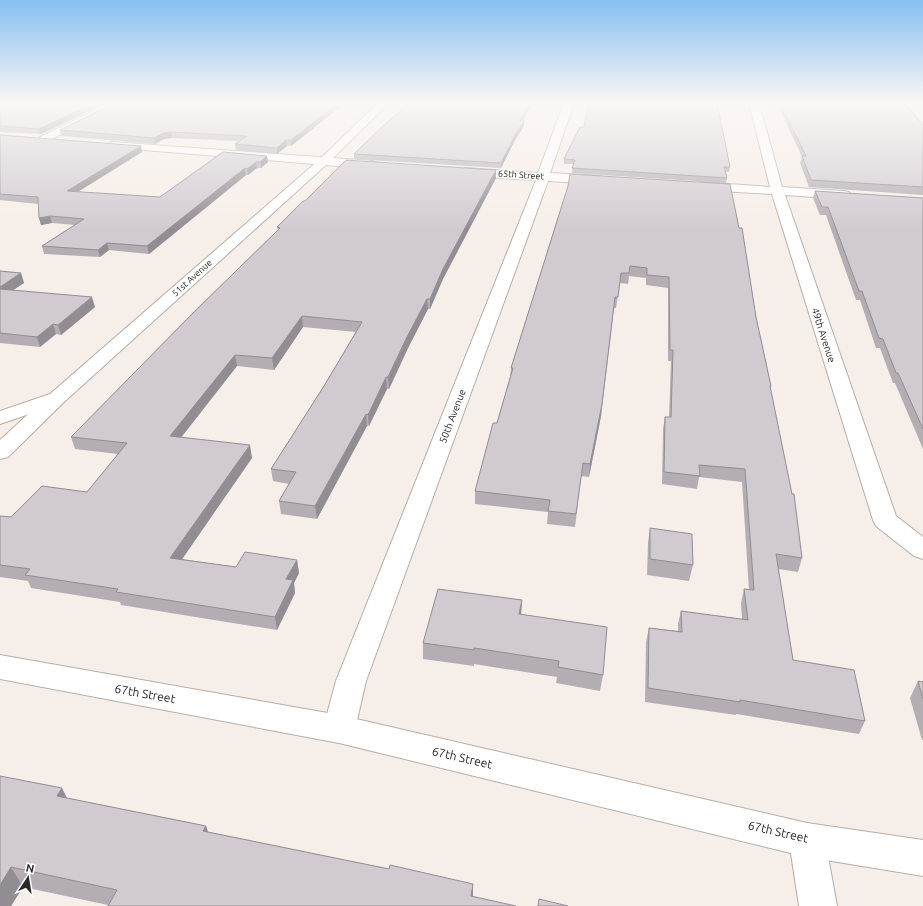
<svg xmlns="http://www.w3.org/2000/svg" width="923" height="906" font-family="Ubuntu,sans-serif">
  <rect width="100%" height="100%" fill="#f6eee8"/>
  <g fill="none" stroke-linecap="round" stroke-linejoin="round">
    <g stroke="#b5aea8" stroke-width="2">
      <path id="street" d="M110 103H123L48 141H40L39 139 40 137Z
        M564 103H574L550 173 598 176 602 177 604 180 602 183 598 184 548 181 366 681 355 729 350 739 339 743 328 739 323 729 336 681 536 180 465 176 461 175 459 172 461 169 465 168 538 173Z
        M749 103H759L782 187 844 191 849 192 850 195 849 198 844 199 785 195 896 516 923 537V559L914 556 876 526 873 520 772 194 701 190 697 189 695 186 697 183 701 182 770 187Z
        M112 142 373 161 377 163 379 165 377 167 373 169 108 147 107 145Z
        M57 392 64 394 67 398 64 402 8 457 0 459V440L50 394Z
        M807 823 820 828 825 840 837 906H799L789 840 794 828Z"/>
    </g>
    <g stroke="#b5aea8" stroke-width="2">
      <path id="secondary" d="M378 103H389L327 164 64 402 0 424V411L50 394 319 160Z
        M0 655 339 715 807 823 923 840V876L807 857 339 743 0 679Z"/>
    </g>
    <use href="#street" fill="#fff" fill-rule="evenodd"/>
    <use href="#secondary" fill="#fff" fill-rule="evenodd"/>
  </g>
  <path fill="#b4aeb4" d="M0 103H106L41 134 0 132Z
    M345 103 291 146H287L277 154 236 150 235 144 239 141 172 138 164 139 155 144 61 136 60 130Z
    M777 103H905L923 125V195L809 187 800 163 802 157Z
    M523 121H524V126L515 140 501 168 354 159V154Z
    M0 135 142 152 78 192 160 197 267 156 268 162 261 168H257L248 175H246L149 254 109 250 100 257 44 254 42 246 75 225 52 223 41 225 39 218 38 204 0 200Z
    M564 159 730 167 729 172H726L727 178 726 183 572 173 573 164H564Z
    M496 178 443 279 430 309H428L408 348 389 389H387L369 426H367L317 519 281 514 279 501 289 484 273 481 271 469 324 386 356 332 303 327 274 370 237 366 181 437 252 458 181 559 236 567 297 560 299 573 294 583 295 593 277 630 121 605 120 602 31 588 28 581 0 577V516L11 517 87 492 118 454 75 449 71 437 278 230 277 227Z
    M568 186 756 317 771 386 770 390 802 558 798 572 778 569 793 660 865 721 859 734 736 714V715L645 702 646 642 649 628 678 631V624L681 611 742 619 741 603 744 589 749 590 742 482 699 477 697 489 662 484 663 429 665 417H669L671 361H668V288L646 285V278L629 276 628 284 620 283 616 308H614L601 416 589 477 581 476 575 527 547 524 548 512 475 504V491L497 423 510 377 511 368Z
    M815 191 923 198V449L895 383H893L880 348H876L860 300H856L826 215H820L813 198Z
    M0 271 21 273 24 283 13 290 95 307 61 335 56 334 40 347 0 343Z
    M650 528 693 565 689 581 647 575 648 543Z
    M522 600 521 614 603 675 600 691 556 683 557 677 474 664V666L423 659V643Z
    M918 681 923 682V740H922L910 698Z
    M0 776 67 798 206 826 208 832 389 869 473 884V897L108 905 23 887 11 906H0Z"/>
  <path fill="#928d92" d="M93 103H106L41 134 39 129Z
    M338 103H345L291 146V140Z
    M530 103H533L520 125V121Z
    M524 121V126L515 140 501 168V163L515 135Z
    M171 132 172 138 164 139 155 144 154 138 163 133Z
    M286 140 287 146 277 154V148Z
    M141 146 142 152 69 197 67 191Z
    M267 156 268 162 261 168 260 162Z
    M256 162 257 168 248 175 247 169Z
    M245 168 246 175 149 254 147 246Z
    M496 170V178L443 279 430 309V299L443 269Z
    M50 216 52 223 41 225 39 218Z
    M107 243 109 250 100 257 98 250Z
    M21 273 24 283 1 298 0 295V287Z
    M92 297 95 307 61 335 58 325Z
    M427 299 428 309 408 348 389 389 388 377 407 337Z
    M302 316 303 327 274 370 272 358Z
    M53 324 56 334 40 347 37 337Z
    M235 355 237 366 173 448 170 436Z
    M386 377 387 389 369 426 368 415Z
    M602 404 601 416 589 477 590 464Z
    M366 414 367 426 317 519 315 506Z
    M250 445 252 458 174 571 170 558Z
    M297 560 299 573 294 583 295 593 277 630 275 617 286 579Z
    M522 600 521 615 519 614Z
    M62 788 72 808 57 796Z
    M206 826 212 845 203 831Z
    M11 867 23 887 11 906H0V885Z
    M473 884V903L471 896Z"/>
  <path fill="#d1cad1" stroke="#928d92" d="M0 103H93L39 129 0 126Z
    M114 103H338L291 140H286L277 148 235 144 247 136 171 132 163 133 154 138 60 130Z
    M410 103H530L520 121H524L515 135 501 163 354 154 383 126Z
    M588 103H717L730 167H724L727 178 572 168 575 160 564 159 580 127H584Z
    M780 103H905L923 125V187L811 180 802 156H806Z
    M0 135 141 146 67 191 160 197 223 152 267 156 260 162H256L247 169 245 168 147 246 107 243 98 250 42 246 84 219 50 216 39 218 38 197 0 194Z
    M346 160 496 170 443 269 430 299H427L407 337 388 377H386L368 415 366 414 315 506 279 501 296 472 271 469 324 386 362 322 302 316 272 358 235 355 170 436 250 445 170 558 236 567 245 552 297 560 286 579 293 580 275 617 116 592 118 589 25 575 30 569 0 565V516L11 517 42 486 87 492 127 443 71 437 194 312 280 228 277 227 303 201H305Z
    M570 174 730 184 739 228H742L756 317 771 386H770L792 494H794L802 558 776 554 793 660 854 670 865 721 740 700V702L648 688 649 628 682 632 681 611 748 620 744 589 754 590 745 469 699 465 700 476 664 472 665 417H671L673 350H670L669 277 647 275V268L630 266 629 273H621L618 297H615L602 404 590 464 583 463 576 514 548 511 550 500 475 491 493 423H497L513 368H511L568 186Z
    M815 191 923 198V429L898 373H896L883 339 879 338 862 291H859L828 207H822Z
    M0 271 21 273 0 287Z
    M0 289 92 297 58 325 53 324 37 337 0 333Z
    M650 528 692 534 693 565 650 559Z
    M438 589 522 600 519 614 607 627 603 675 558 667 559 661 474 648V650L423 643Z
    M918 681 923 682V699Z
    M0 776 62 788 57 796 206 826 203 831 389 869 390 865 473 884 471 896 516 906H108L117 890 11 867 0 885Z
    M539 899 568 906H538Z"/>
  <linearGradient id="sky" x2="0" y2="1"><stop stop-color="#85c0f0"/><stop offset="0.45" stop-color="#fbf7f5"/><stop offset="1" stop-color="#fbf7f5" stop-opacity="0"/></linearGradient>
  <rect width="923" height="230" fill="url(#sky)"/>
  <g text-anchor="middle" stroke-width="3" stroke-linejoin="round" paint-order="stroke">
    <g font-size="9" fill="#292624" stroke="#fff">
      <text transform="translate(521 175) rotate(4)" y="3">65th Street</text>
      <text transform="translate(192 278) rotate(-42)" y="3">51st Avenue</text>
    </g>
    <g font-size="10" fill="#292624" stroke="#fff">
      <text transform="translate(824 335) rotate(72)" y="4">49th Avenue</text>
      <text transform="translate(452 416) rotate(-69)" y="4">50th Avenue</text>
    </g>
    <g font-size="12" fill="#292624" stroke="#fff">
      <text transform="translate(145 694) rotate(10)" y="4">67th Street</text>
      <text transform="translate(462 758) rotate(13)" y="4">67th Street</text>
      <text transform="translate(778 832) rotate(13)" y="4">67th Street</text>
    </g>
  </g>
  <g transform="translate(28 878) rotate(12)" stroke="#ffffff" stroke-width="3" paint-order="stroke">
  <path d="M0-3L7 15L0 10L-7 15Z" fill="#292624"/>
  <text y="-6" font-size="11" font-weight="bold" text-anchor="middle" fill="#292624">N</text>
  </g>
</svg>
